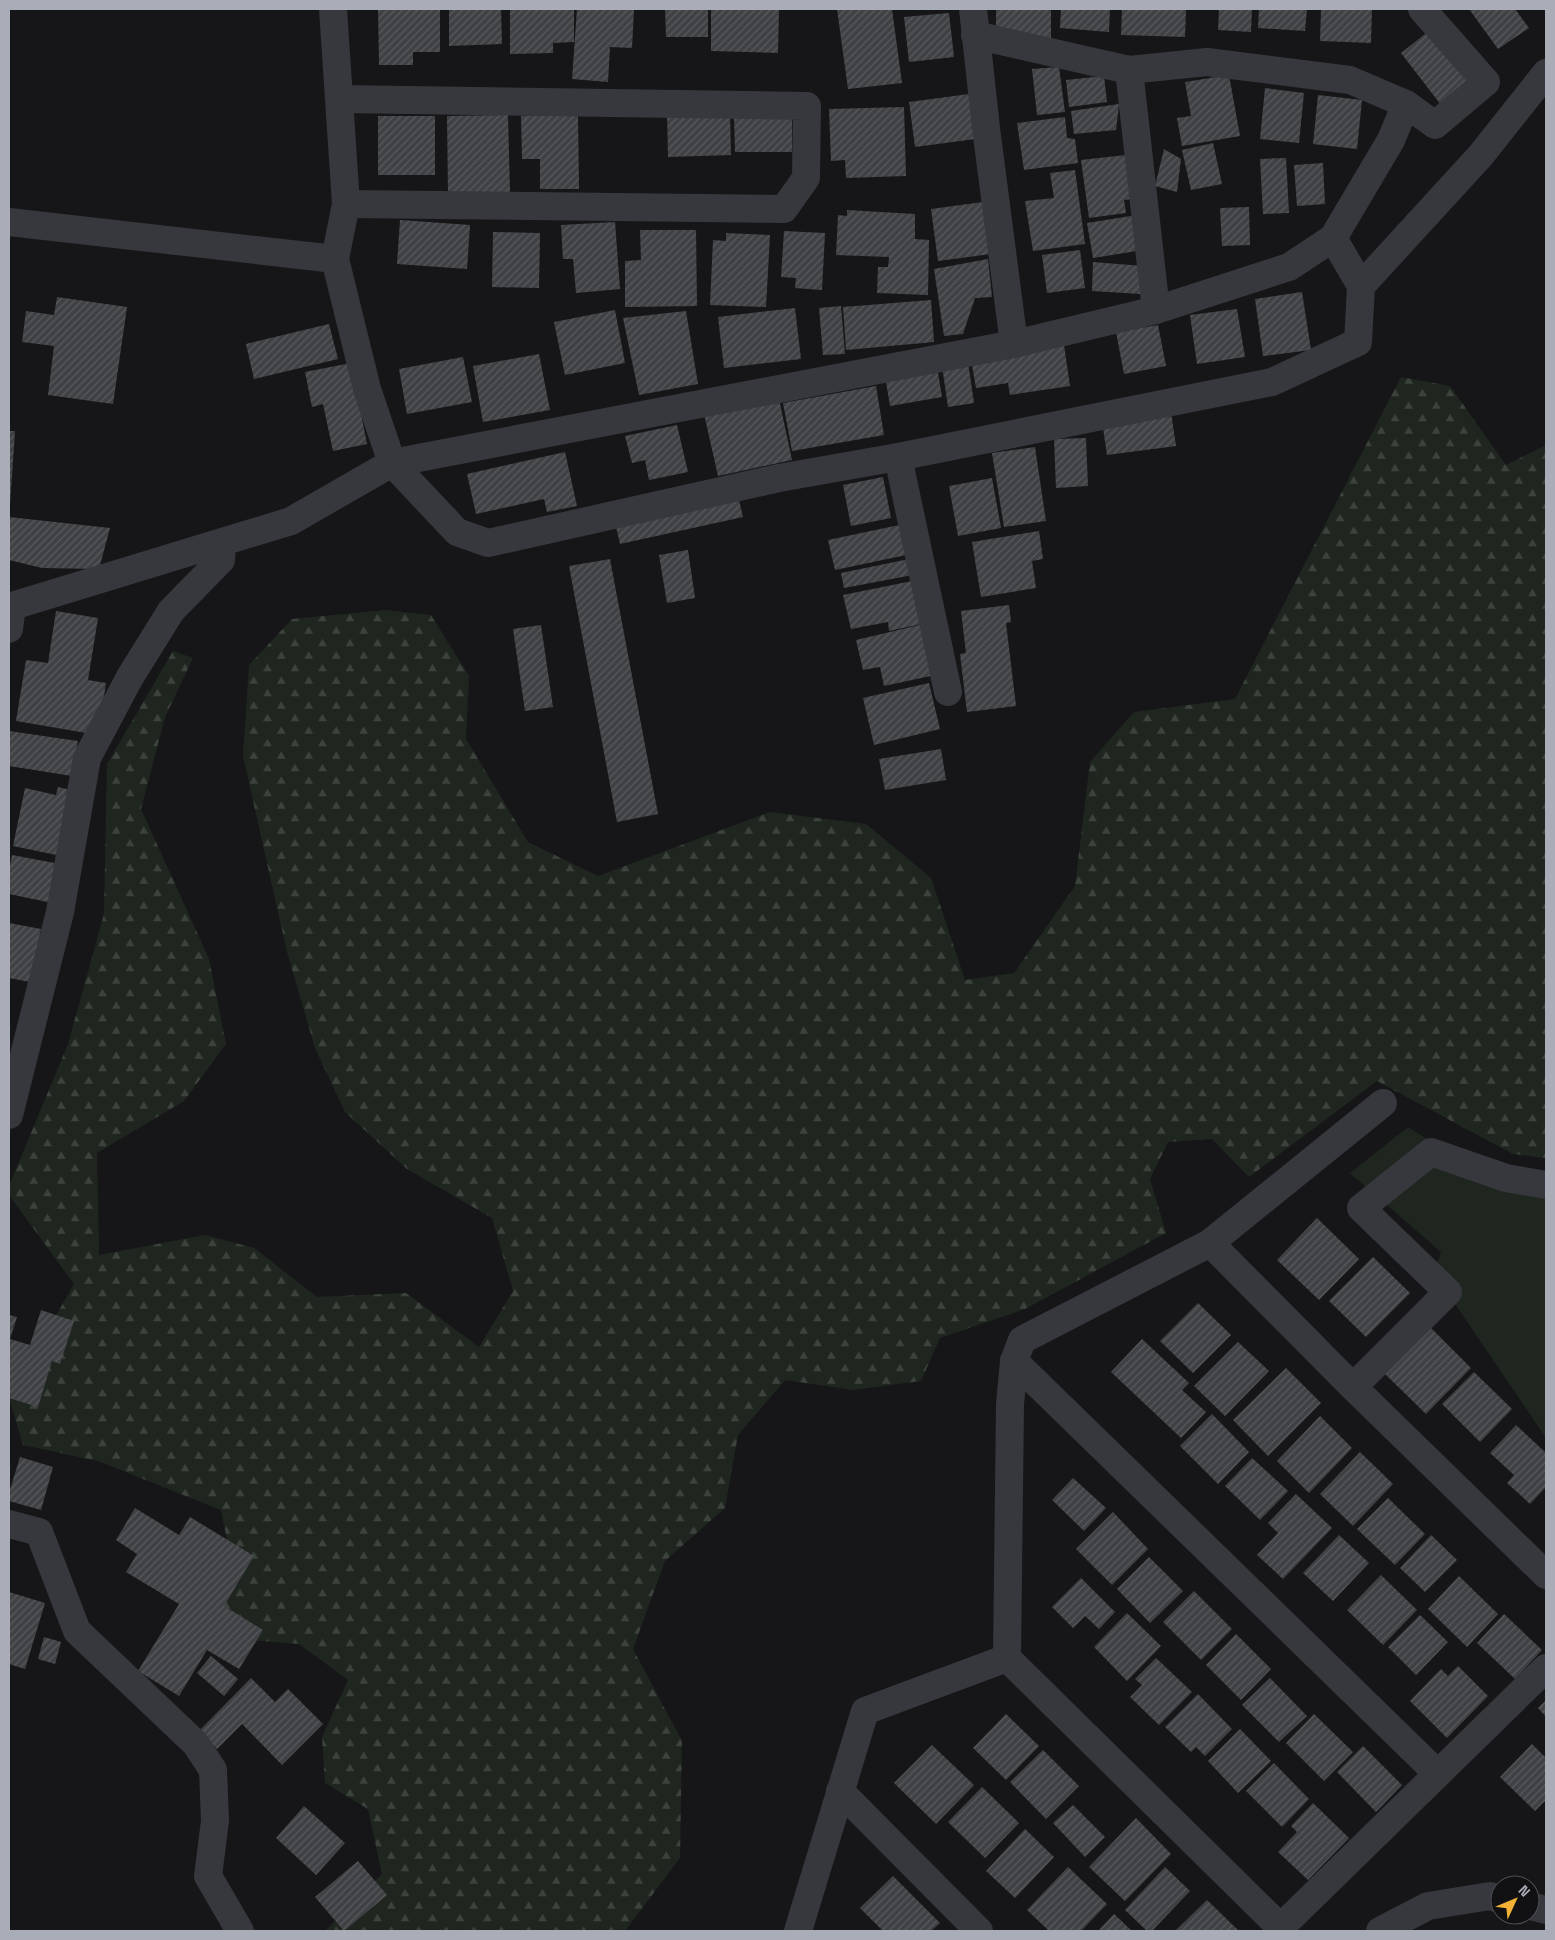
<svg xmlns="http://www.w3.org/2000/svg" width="1555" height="1940" viewBox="0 0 1555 1940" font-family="'Space Grotesk',sans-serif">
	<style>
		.forest { fill: url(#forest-firs) }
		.green { fill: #1e261f }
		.building { fill: url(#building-hatch) }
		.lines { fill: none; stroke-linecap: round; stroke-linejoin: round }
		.minor { stroke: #37383d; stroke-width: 28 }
	</style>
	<defs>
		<pattern id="forest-firs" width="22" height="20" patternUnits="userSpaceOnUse" patternTransform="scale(1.25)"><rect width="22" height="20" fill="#1e261f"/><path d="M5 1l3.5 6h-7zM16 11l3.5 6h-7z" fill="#3c433d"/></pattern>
		<pattern id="building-hatch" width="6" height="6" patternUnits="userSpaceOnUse" patternTransform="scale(1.25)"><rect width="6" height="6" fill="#404145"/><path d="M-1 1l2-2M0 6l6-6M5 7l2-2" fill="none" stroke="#595a5e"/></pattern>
	</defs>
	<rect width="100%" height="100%" fill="#161618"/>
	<polygon class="forest" points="1401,377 1450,386 1506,465 1546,445 1546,1158 1513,1154 1377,1081 1249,1177 1212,1139 1168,1142 1150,1179 1166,1233 1025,1309 940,1338 921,1381 853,1390 785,1380 738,1435 725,1508 665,1561 633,1649 682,1741 680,1858 625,1931 325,1931 382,1874 368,1809 325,1783 322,1737 348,1680 299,1644 238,1639 205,1602 230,1555 221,1510 98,1461 23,1445 9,1398 74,1284 9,1195 9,1186 68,1044 104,914 107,764 173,651 193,658 165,717 141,809 209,959 226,1044 184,1101 97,1153 99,1255 205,1235 254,1248 317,1297 406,1293 479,1347 513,1291 492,1218 407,1169 345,1112 315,1048 287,952 243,756 249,665 292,619 385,610 431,615 469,676 466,739 528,842 598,876 770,812 866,824 931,878 965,980 1014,973 1075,886 1090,762 1134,712 1235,699"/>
	<polygon class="green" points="1408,1127 1505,1187 1546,1194 1546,1438 1434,1273 1441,1252 1350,1173"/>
	<g class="building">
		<polygon points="378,9 440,9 440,52 413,52 413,65 379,65"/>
		<polygon points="449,9 501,9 502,44 449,46"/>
		<polygon points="510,9 574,9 574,42 553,43 553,53 510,54"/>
		<polygon points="577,9 634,9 632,48 610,47 608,82 572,79"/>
		<polygon points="665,9 708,9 708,37 666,37"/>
		<polygon points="711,9 779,9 778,53 711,51"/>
		<polygon points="837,9 892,9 902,83 848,89"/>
		<polygon points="996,9 1051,9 1051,39 996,38"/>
		<polygon points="1061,9 1110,9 1109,32 1060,28"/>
		<polygon points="1122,9 1186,9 1185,37 1121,35"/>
		<polygon points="1219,9 1252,9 1251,32 1218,30"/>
		<polygon points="1259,9 1307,9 1305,31 1258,28"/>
		<polygon points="1321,9 1372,9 1371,43 1320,41"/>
		<polygon points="1469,9 1515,9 1529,28 1498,49"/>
		<polygon points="949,13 954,57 909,62 904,17"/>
		<polygon points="1434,27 1475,79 1441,105 1401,53"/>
		<polygon points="1059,67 1065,112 1037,115 1032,69"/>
		<polygon points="1229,75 1240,136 1182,146 1177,118 1191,116 1185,82"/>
		<polygon points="1104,76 1107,102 1069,107 1066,80"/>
		<polygon points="1265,88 1304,93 1299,143 1260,139"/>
		<polygon points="969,94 975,139 915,147 909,102"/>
		<polygon points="1318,95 1362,100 1357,149 1313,144"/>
		<polygon points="1119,104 1116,130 1074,134 1071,111"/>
		<polygon points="904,107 906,176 846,178 845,160 831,161 829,109"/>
		<polygon points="730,111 731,155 668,157 667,112"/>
		<polygon points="508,115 510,192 448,193 447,116"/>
		<polygon points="578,115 579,189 540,189 540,159 522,159 521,116"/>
		<rect x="378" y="116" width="57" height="59"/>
		<polygon points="734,116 792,116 792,152 735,152"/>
		<polygon points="1065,117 1067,138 1075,139 1078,163 1024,170 1017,123"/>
		<polygon points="1213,143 1222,184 1191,190 1182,150"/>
		<polygon points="1164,149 1181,159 1177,192 1155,186"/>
		<polygon points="1126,155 1132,199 1124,200 1126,213 1089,218 1081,160"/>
		<polygon points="1286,158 1289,213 1263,214 1260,159"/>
		<polygon points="1323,163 1325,204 1297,206 1294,165"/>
		<polygon points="1075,170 1085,244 1033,251 1025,201 1054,198 1050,173"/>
		<polygon points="983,202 991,254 938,261 931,209"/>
		<polygon points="1249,207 1250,245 1222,246 1220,208"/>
		<polygon points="847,210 915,214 915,239 929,240 928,295 877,293 878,267 888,267 889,257 836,255 838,215 847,216"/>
		<polygon points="1137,215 1143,250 1093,258 1087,223"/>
		<polygon points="400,220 470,225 467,269 397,264"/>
		<polygon points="615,222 620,289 576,293 573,259 563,259 561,225"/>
		<polygon points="640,230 696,230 697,306 625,307 625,261 641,260"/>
		<polygon points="784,231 825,233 822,290 795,288 796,278 781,277"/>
		<polygon points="493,232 540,233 539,288 492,287"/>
		<polygon points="726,233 770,235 766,307 710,305 713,240 726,241"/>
		<polygon points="1080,250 1085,288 1047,293 1042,255"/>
		<polygon points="988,259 992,297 975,298 963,334 944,336 934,269"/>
		<polygon points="1093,262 1143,266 1141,294 1092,291"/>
		<polygon points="1302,292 1311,350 1263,356 1255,299"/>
		<polygon points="57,297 127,307 113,404 48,395 54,346 22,342 26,311 54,315"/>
		<polygon points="931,300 934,342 846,350 843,307"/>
		<polygon points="841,306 845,354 823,355 819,308"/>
		<polygon points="795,308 801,359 724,368 718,317"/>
		<polygon points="1237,309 1245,357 1197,364 1190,315"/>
		<polygon points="615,310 625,363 565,375 554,322"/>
		<polygon points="686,311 698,384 639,395 623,318"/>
		<polygon points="329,324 338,359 254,379 246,344"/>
		<polygon points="1158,325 1166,366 1124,374 1116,332"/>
		<polygon points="1064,345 1070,386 1010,395 1008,383 976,388 971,360"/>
		<polygon points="539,354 550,410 483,422 473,366"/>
		<polygon points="463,357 472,402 407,414 399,369"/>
		<polygon points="968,362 974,403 948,407 942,366"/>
		<polygon points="351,363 367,444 333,451 323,404 312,407 305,372"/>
		<polygon points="937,367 942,397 890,406 885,376"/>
		<polygon points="876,386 884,435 792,451 783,403"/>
		<polygon points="779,399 792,460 718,476 704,414"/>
		<polygon points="1171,412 1176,446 1107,455 1102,421"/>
		<polygon points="677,425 688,472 649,480 645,460 632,463 625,436"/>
		<polygon points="9,431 15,431 10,505 9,505"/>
		<polygon points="1086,438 1088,486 1056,488 1054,439"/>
		<polygon points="1035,447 1046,521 1004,527 992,453"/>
		<polygon points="565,452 577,506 547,512 544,499 476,514 467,474"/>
		<polygon points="883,477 891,518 851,526 843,485"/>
		<polygon points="992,478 1001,528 958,536 949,486"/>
		<polygon points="739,500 743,517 620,544 616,527"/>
		<polygon points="9,517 110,528 99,569 42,568 9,560"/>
		<polygon points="904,524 911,554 835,570 828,540"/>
		<polygon points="1039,531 1043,559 1032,561 1036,588 981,597 972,542"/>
		<polygon points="688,550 695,598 667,603 659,555"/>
		<polygon points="914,558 918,574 844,588 841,573"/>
		<polygon points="610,559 658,814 617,822 569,566"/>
		<polygon points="917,580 926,623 889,631 888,622 851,629 843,595"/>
		<polygon points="1009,605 1011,622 1006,623 1016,706 967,712 960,654 966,653 961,611"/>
		<polygon points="56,611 98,618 88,680 106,683 98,735 16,721 26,660 48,663"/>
		<polygon points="924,624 935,675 884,686 880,667 863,670 856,640"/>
		<polygon points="541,625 553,707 525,711 513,629"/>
		<polygon points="929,683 940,729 874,745 863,698"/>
		<polygon points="9,731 78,741 72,776 9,766"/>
		<polygon points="941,749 946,780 885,790 879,759"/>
		<polygon points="58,787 79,792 66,857 13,846 25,788 56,795"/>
		<polygon points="12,855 60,864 52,903 9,894 9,871"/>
		<polygon points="9,923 41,929 30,982 9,978"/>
		<polygon points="1317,1218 1359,1259 1319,1300 1277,1260"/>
		<polygon points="1373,1257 1410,1293 1366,1337 1329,1301"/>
		<polygon points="1198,1303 1231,1335 1193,1373 1160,1341"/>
		<polygon points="41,1310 74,1321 60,1364 52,1361 38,1407 9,1398 9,1315 17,1317 10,1339 30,1345"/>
		<polygon points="1430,1327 1471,1368 1426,1414 1385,1374"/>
		<polygon points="1142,1339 1189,1383 1182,1390 1206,1412 1181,1438 1111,1372"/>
		<polygon points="1238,1342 1269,1371 1225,1416 1194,1386"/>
		<polygon points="1286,1368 1321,1403 1268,1456 1233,1420"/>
		<polygon points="1474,1372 1512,1409 1480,1442 1442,1404"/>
		<polygon points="1212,1414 1249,1452 1218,1484 1180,1446"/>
		<polygon points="1320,1416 1352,1448 1309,1493 1277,1461"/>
		<polygon points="1516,1425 1546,1453 1546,1487 1530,1504 1507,1483 1514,1475 1490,1453"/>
		<polygon points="1360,1452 1393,1484 1353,1526 1320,1494"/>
		<polygon points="20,1457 53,1467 41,1510 9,1501 9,1493"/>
		<polygon points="1252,1458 1288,1491 1260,1520 1225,1486"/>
		<polygon points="1073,1478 1106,1508 1084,1531 1052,1500"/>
		<polygon points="1296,1494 1332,1528 1283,1579 1257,1555 1278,1533 1268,1523"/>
		<polygon points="1388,1498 1425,1534 1395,1565 1357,1529"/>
		<polygon points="135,1508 179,1535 190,1517 254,1556 224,1606 263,1630 239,1669 207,1650 179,1696 138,1671 179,1604 126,1572 137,1554 116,1540"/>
		<polygon points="1113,1512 1148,1549 1112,1585 1076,1549"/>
		<polygon points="1339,1535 1369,1563 1333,1601 1303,1573"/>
		<polygon points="1431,1535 1457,1560 1425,1592 1400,1568"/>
		<polygon points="1149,1557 1183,1591 1150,1623 1117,1589"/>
		<polygon points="1381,1575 1417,1610 1383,1645 1347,1610"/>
		<polygon points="1459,1576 1498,1614 1467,1647 1428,1609"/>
		<polygon points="1081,1578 1115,1612 1099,1629 1085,1616 1073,1628 1052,1607"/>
		<polygon points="1194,1591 1232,1629 1201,1660 1163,1622"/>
		<polygon points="9,1592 45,1603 25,1669 9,1664"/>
		<polygon points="1127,1613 1161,1646 1127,1681 1094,1647"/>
		<polygon points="1504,1614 1542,1650 1515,1679 1477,1643"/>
		<polygon points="1420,1615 1448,1642 1416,1675 1388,1647"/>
		<polygon points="1236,1634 1271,1669 1241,1700 1206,1665"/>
		<polygon points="44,1637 61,1642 55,1664 38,1659"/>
		<polygon points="211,1656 238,1679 224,1696 197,1673"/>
		<polygon points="1156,1658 1192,1692 1159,1725 1130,1697 1142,1685 1135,1679"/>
		<polygon points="1458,1666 1488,1696 1447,1738 1410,1701 1441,1669 1448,1676"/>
		<polygon points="251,1678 275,1702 288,1689 323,1724 282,1765 242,1724 217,1749 199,1731"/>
		<polygon points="1270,1678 1307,1716 1279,1742 1242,1705"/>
		<polygon points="1198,1694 1232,1729 1205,1756 1196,1747 1191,1752 1165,1727"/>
		<polygon points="1546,1700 1546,1717 1538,1708"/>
		<polygon points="1006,1714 1039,1746 1006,1780 973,1748"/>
		<polygon points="1314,1714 1353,1752 1324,1781 1286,1743"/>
		<polygon points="1240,1729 1271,1761 1238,1793 1208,1761"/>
		<polygon points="1532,1744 1546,1758 1546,1800 1535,1811 1500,1777"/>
		<polygon points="932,1745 974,1785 936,1824 894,1783"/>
		<polygon points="1363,1746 1402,1785 1376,1812 1337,1772"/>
		<polygon points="1043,1750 1079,1786 1046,1819 1010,1782"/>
		<polygon points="1274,1763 1309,1799 1282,1827 1246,1791"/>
		<polygon points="982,1787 1019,1823 985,1858 948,1822"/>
		<polygon points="1313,1803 1349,1838 1308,1880 1278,1852 1297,1832 1291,1826"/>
		<polygon points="1073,1805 1105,1837 1085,1857 1053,1823"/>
		<polygon points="304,1806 345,1843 316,1875 276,1838"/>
		<polygon points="1136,1818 1171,1854 1125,1901 1089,1867"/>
		<polygon points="1025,1829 1054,1857 1015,1898 986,1871"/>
		<polygon points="358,1861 387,1895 344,1931 315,1897"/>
		<polygon points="1068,1867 1107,1904 1081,1931 1049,1931 1027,1910"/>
		<polygon points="1165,1867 1190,1891 1152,1931 1147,1931 1125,1910"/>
		<polygon points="893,1876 940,1923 931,1931 883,1931 860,1908"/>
		<polygon points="1207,1900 1239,1931 1175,1931"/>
		<polygon points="1114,1914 1132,1931 1098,1931"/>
	</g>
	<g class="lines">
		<g class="minor">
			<polyline points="333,9 346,204 335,259 367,389 392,463 457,532 488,543 779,478 898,457 1272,382 1358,342 1361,286"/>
			<polyline points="973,9 986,128 1014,344"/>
			<polyline points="975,35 1129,70 1207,62 1350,80 1406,104"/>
			<polyline points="1129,70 1156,310"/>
			<polyline points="340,99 807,106 806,178 784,209 346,204"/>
			<polyline points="9,222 335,259"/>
			<polyline points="1333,238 1391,140 1406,104 1435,125 1486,82 1422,9"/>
			<polyline points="898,457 948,692"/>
			<polyline points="9,607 291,521 392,463 1014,344 1156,310 1289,267 1333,238 1361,286 1481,155 1546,73"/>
			<polyline points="9,629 12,606"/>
			<polyline points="9,1115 60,912 87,758 130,677 171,611 221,560 222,543"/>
			<polyline points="1210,1243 1353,1387 1546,1575"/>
			<polyline points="1014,1361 1438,1774"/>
			<polyline points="1353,1387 1448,1292 1361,1208 1431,1152 1506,1178 1546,1185"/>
			<polyline points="9,1524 39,1532 77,1631 196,1744 213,1770 215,1821 208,1876 240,1931"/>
			<polyline points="840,1791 979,1931"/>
			<polyline points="1530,1906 1546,1910"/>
			<polyline points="1281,1928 1007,1658 1010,1404 1014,1361 1022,1340 1210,1243 1383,1103"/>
			<polyline points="798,1931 865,1711 1007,1658"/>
			<polyline points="1277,1931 1546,1668"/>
			<polyline points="1380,1931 1428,1906 1490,1896 1500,1899"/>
		</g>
	</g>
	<rect width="1555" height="1940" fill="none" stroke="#a8adb8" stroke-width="20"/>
	<g transform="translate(1515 1900) rotate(46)"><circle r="24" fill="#111113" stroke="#4d4f55"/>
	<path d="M0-4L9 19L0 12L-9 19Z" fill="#f2b134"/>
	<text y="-8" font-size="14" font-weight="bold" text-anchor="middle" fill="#a8adb8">N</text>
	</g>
</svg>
